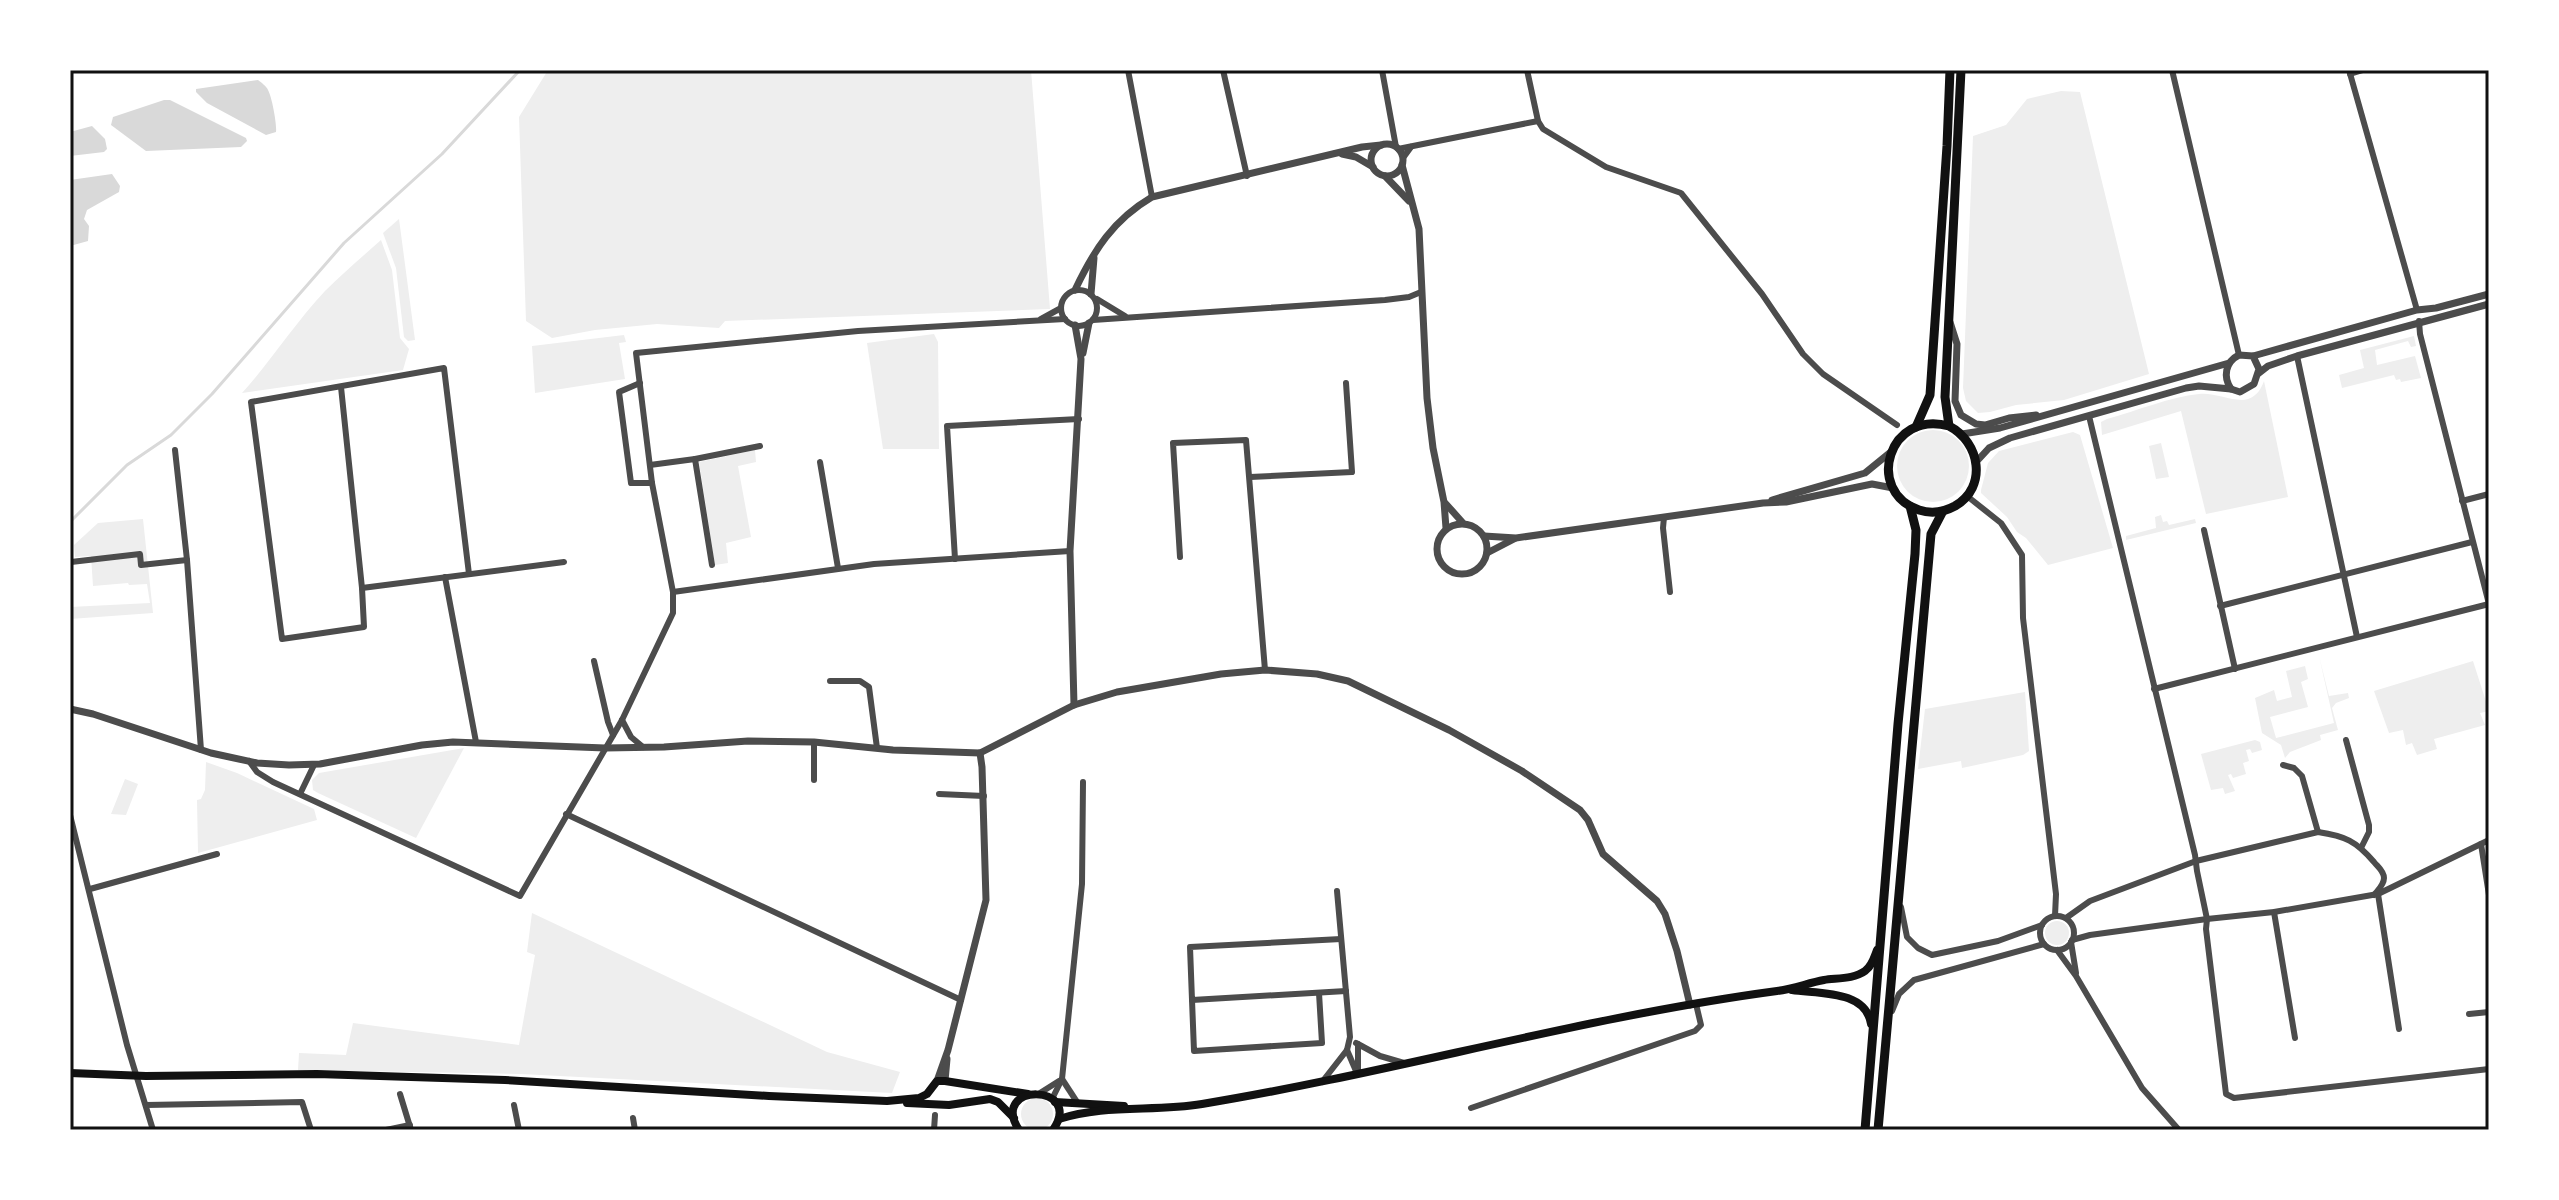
<svg xmlns="http://www.w3.org/2000/svg" width="2559" height="1200" viewBox="0 0 2559 1200" font-family="Jost,sans-serif">
	<style>
		.green { fill: #eee }
		.water { fill: #d9d9d9 }
		.lines { fill: none; stroke-linecap: round; stroke-linejoin: round }
		.stream { stroke: #d9d9d9; stroke-width: 3 }
		.minor { stroke: #4c4c4c; stroke-width: 6 }
		.tertiary { stroke: #4c4c4c; stroke-width: 7 }
		.secondary { stroke: #111; stroke-width: 8 }
		.primary { stroke: #111; stroke-width: 9 }
		.neatline { fill: none; stroke: #111; stroke-width: 3 }
	</style>
	<rect width="100%" height="100%" fill="#fff"/>
	<g class="green">
		<polygon points="548,70 1031,70 1050,309 725,321 719,328 657,324 595,330 552,338 526,321 519,117"/>
		<polygon points="2061,91 2080,92 2149,374 2064,400 2016,405 1990,412 1978,413 1966,401 1963,388 1973,136 2006,125 2027,99"/>
		<polygon points="399,219 415,340 408,341 404,337 396,268 383,233"/>
		<path d="M381,240l11,30 8,68 9,11 -6,21 -161,23c29,-32 53,-70 83,-102 18,-18 37,-34 56,-51z"/>
		<polygon points="934,334 938,342 939,449 883,449 867,343"/>
		<polygon points="624,335 626,342 619,343 625,379 535,393 532,346"/>
		<polygon points="2414,336 2416,346 2411,347 2408,341 2375,350 2377,365 2415,356 2421,378 2401,382 2400,379 2396,380 2394,375 2342,388 2339,375 2364,368 2360,350"/>
		<path d="M2264,381l24,116 -82,17 -25,-103 -79,24 -1,-13 6,-3c29,-8 63,-22 92,-25 16,-2 36,9 49,5 9,-3 13,-10 16,-18z"/>
		<circle cx="1933" cy="466" r="36"/>
		<polygon points="2073,432 2080,435 2113,548 2048,565 2026,538 2017,532 2007,517 1981,493 1981,490 1988,463 1999,451"/>
		<polygon points="2161,443 2169,477 2156,479 2149,446"/>
		<polygon points="755,450 756,462 738,466 751,537 726,543 728,563 715,565 699,462"/>
		<polygon points="2161,515 2163,522 2167,521 2169,525 2195,519 2196,523 2126,540 2126,536 2156,528 2155,517"/>
		<polygon points="143,519 153,613 70,619 70,607 150,603 147,584 129,585 128,583 93,586 91,556 75,557 74,545 98,523"/>
		<polygon points="2319,656 2329,696 2348,693 2349,698 2336,703 2332,708 2338,730 2320,735 2321,740 2290,752 2285,758 2281,745 2262,733 2255,698 2274,690 2277,701 2292,697 2286,671 2305,666 2308,679 2301,682 2308,707 2270,717 2276,738 2334,723"/>
		<polygon points="2473,661 2489,711 2480,713 2485,725 2434,739 2437,749 2417,755 2412,743 2406,745 2403,730 2389,733 2374,691"/>
		<polygon points="2025,692 2029,751 2023,755 1962,768 1961,761 1918,769 1925,709"/>
		<polygon points="2255,740 2260,742 2262,750 2252,753 2250,749 2246,750 2249,761 2243,763 2246,774 2233,778 2231,774 2228,775 2235,791 2225,794 2223,788 2211,790 2201,754"/>
		<polygon points="464,748 416,838 318,793 313,790 312,780 319,773"/>
		<polygon points="206,762 237,773 314,809 317,820 198,853 197,800 201,799 205,790"/>
		<polygon points="125,779 138,784 126,815 111,814"/>
		<polygon points="532,913 827,1052 900,1072 892,1093 521,1074 298,1070 299,1053 346,1055 353,1023 519,1045 535,955 527,952"/>
		<circle cx="2057" cy="933" r="12"/>
		<circle cx="1037" cy="1114" r="16"/>
	</g>
	<g class="water">
		<path d="M258,80c3,2 9,7 10,10 4,7 9,35 8,42l-10,3 -59,-32 -11,-11v-3z"/>
		<polygon points="164,100 170,100 246,138 247,141 241,147 146,151 111,125 113,117"/>
		<polygon points="92,126 105,139 107,149 104,152 70,156 70,132"/>
		<polygon points="112,174 120,186 119,192 87,210 84,219 89,226 88,241 70,246 70,180"/>
	</g>
	<g class="lines">
		<polyline class="stream" points="70,522 127,465 171,435 212,394 344,243 442,154 520,70"/>
		<g class="minor">
			<polyline points="1128,70 1152,197"/>
			<polyline points="1223,70 1247,176"/>
			<polyline points="1382,70 1396,147"/>
			<polyline points="1527,70 1538,121 1543,129 1606,167 1681,193 1762,294 1803,354 1823,374 1897,425"/>
			<polyline points="2172,70 2239,355"/>
			<polyline points="2349,70 2417,310"/>
			<polyline points="2350,74 2363,70"/>
			<polyline points="1398,149 1538,121"/>
			<polyline points="1403,158 1411,147"/>
			<circle cx="1079" cy="308" r="18"/>
			<polyline points="1097,299 1125,316"/>
			<polyline points="1041,319 1061,308"/>
			<polyline points="1093,320 1385,300 1409,297 1421,292"/>
			<polyline points="2419,321 2420,334 2489,604"/>
			<polyline points="2297,356 2357,637"/>
			<polyline points="640,383 619,392 631,483 652,483"/>
			<polyline points="341,387 362,588 364,627 282,639 251,402 444,368 469,574"/>
			<polyline points="2089,416 2195,855 2197,871 2207,919 2206,929 2226,1094 2234,1098 2489,1069"/>
			<polyline points="175,450 187,560 201,750"/>
			<polyline points="695,459 760,446"/>
			<polyline points="820,462 838,568"/>
			<polyline points="650,465 695,459 712,565"/>
			<polyline points="1250,477 1352,472 1346,383"/>
			<polyline points="1967,496 2001,523 2022,555 2023,618 2056,894 2055,916"/>
			<polyline points="2462,501 2489,494"/>
			<polyline points="1664,517 1663,528 1670,592"/>
			<polyline points="2204,530 2235,669"/>
			<polyline points="1180,557 1173,443 1246,440 1265,670"/>
			<polyline points="955,559 947,426 1079,419"/>
			<polyline points="71,562 140,554 141,565 187,560"/>
			<polyline points="445,577 476,742"/>
			<polyline points="362,588 564,562"/>
			<polyline points="673,592 874,564 1070,551"/>
			<polyline points="2220,606 2472,542"/>
			<polyline points="594,661 608,722 613,735"/>
			<polyline points="830,681 860,681 869,687 877,748"/>
			<polyline points="2154,689 2489,604"/>
			<polyline points="622,720 631,737 643,747"/>
			<polyline points="2346,740 2369,825 2369,832 2361,848"/>
			<polyline points="249,761 257,772 273,782 520,896 622,720 673,613 673,592 652,483 636,353 858,331 1065,319"/>
			<polyline points="2283,765 2294,768 2302,776 2318,832"/>
			<polyline points="814,780 814,742"/>
			<polyline points="300,794 314,765"/>
			<polyline points="939,794 984,796"/>
			<polyline points="566,814 961,1000"/>
			<polyline points="70,815 127,1045 153,1130"/>
			<polyline points="2481,844 2489,895"/>
			<polyline points="90,889 217,854"/>
			<polyline points="2378,894 2399,1029"/>
			<polyline points="1901,907 1907,937 1918,948 1932,955 1998,941 2042,925"/>
			<polyline points="2274,912 2295,1038"/>
			<circle cx="2057" cy="933" r="17"/>
			<path d="M2066,918l24,-17 106,-40 122,-29c27,4 38,9 56,30 4,5 10,9 10,16 0,7 -6,12 -10,17"/>
			<polyline points="1341,939 1190,947 1192,1000 1346,991"/>
			<polyline points="2072,940 2090,935 2207,919 2274,912 2378,894 2489,840"/>
			<polyline points="2071,942 2076,973"/>
			<polyline points="2057,950 2076,976 2142,1088 2179,1130"/>
			<polyline points="1192,1000 1194,1051 1322,1043 1319,993"/>
			<polyline points="1892,1011 1899,994 1914,980 2044,944"/>
			<polyline points="2469,1014 2489,1012"/>
			<polyline points="1356,1043 1358,1044 1358,1074"/>
			<polyline points="1358,1044 1380,1056 1404,1063"/>
			<polyline points="1347,1050 1356,1071"/>
			<polyline points="1062,1079 1077,1102"/>
			<polyline points="1322,1082 1347,1050 1350,1037 1337,891"/>
			<polyline points="1040,1093 1059,1081"/>
			<polyline points="400,1094 411,1130"/>
			<polyline points="1052,1099 1062,1079 1082,884 1083,782"/>
			<polyline points="146,1105 302,1102 311,1130"/>
			<polyline points="514,1105 519,1130"/>
			<polyline points="1471,1108 1695,1031 1701,1025 1696,1004"/>
			<polyline points="633,1118 635,1130"/>
			<polyline points="386,1130 410,1125"/>
			<polyline points="934,1130 935,1115"/>
		</g>
		<g class="tertiary">
			<circle cx="1387" cy="160" r="16"/>
			<polyline points="1342,154 1356,157 1373,167"/>
			<polyline points="1402,165 1419,229 1427,398 1433,448 1444,502 1446,528"/>
			<polyline points="1385,176 1409,201"/>
			<path d="M1075,290c19,-40 38,-70 77,-93l210,-50 19,-2"/>
			<polyline points="1091,294 1094,258"/>
			<polyline points="1950,322 1957,344 1955,401 1961,415 1976,424 1985,425 2009,418 2036,415"/>
			<polyline points="1083,353 1089,323"/>
			<path d="M2239,355l14,1 6,13 -5,15 -14,8 -9,-3c-8,-12 -6,-27 8,-34z"/>
			<polyline points="2253,356 2417,310 2436,308 2489,294"/>
			<polyline points="2259,373 2268,366 2297,356 2489,304"/>
			<polyline points="1962,434 2000,428 2229,363"/>
			<polyline points="1977,461 1989,448 2010,438 2186,388 2199,386 2231,389"/>
			<polyline points="1772,500 1865,473 1892,451"/>
			<polyline points="1446,504 1463,523"/>
			<circle cx="1462" cy="549" r="25"/>
			<polyline points="1484,536 1516,538 1763,503 1786,502 1872,484 1893,488"/>
			<polyline points="1487,553 1514,539"/>
			<polyline points="1074,705 1070,551 1081,359 1075,325"/>
			<polyline points="70,709 93,714 211,753 257,763 289,765 320,764 422,745 453,742 605,748 664,747 748,741 814,742 893,750 980,753 1074,705 1117,692 1221,674 1265,670 1317,674 1348,681 1449,730 1522,771 1580,810 1588,820 1603,854 1657,901 1665,914 1677,951 1690,1005"/>
			<polyline points="937,1081 948,1050 986,900 982,767 980,753"/>
			<polyline points="945,1081 947,1059"/>
		</g>
		<g class="secondary">
			<path d="M1792,990c27,4 74,0 79,34"/>
			<polyline points="70,1073 146,1076 317,1074 505,1080 769,1096 887,1101 919,1098 927,1094 937,1081 945,1081 1028,1094"/>
			<polyline points="1055,1102 1124,1106"/>
			<polyline points="907,1103 949,1105 990,1099 998,1102 1014,1118"/>
			<path d="M1059,1119c46,-15 95,-7 143,-15 193,-32 381,-87 575,-113 16,-2 31,-8 47,-11 13,-2 30,-1 41,-9 7,-5 9,-13 12,-21"/>
			<path d="M1019,1130c-31,-48 66,-47 34,0"/>
		</g>
		<g class="primary">
			<path d="M1949,426c-60,-17 -85,65 -30,84 12,4 25,2 36,-4 33,-19 25,-64 -6,-80l-4,-29 16,-327"/>
			<polyline points="1916,427 1930,395 1947,146 1950,70"/>
			<polyline points="1865,1130 1898,724 1915,554 1916,530 1910,506"/>
			<polyline points="1878,1130 1931,534 1943,511"/>
		</g>
	</g>
	<rect width="2559" height="1200" fill="none" stroke="#ffffff" stroke-width="144"/>
	<rect x="72" y="72" width="2415" height="1056" class="neatline"/>
</svg>
